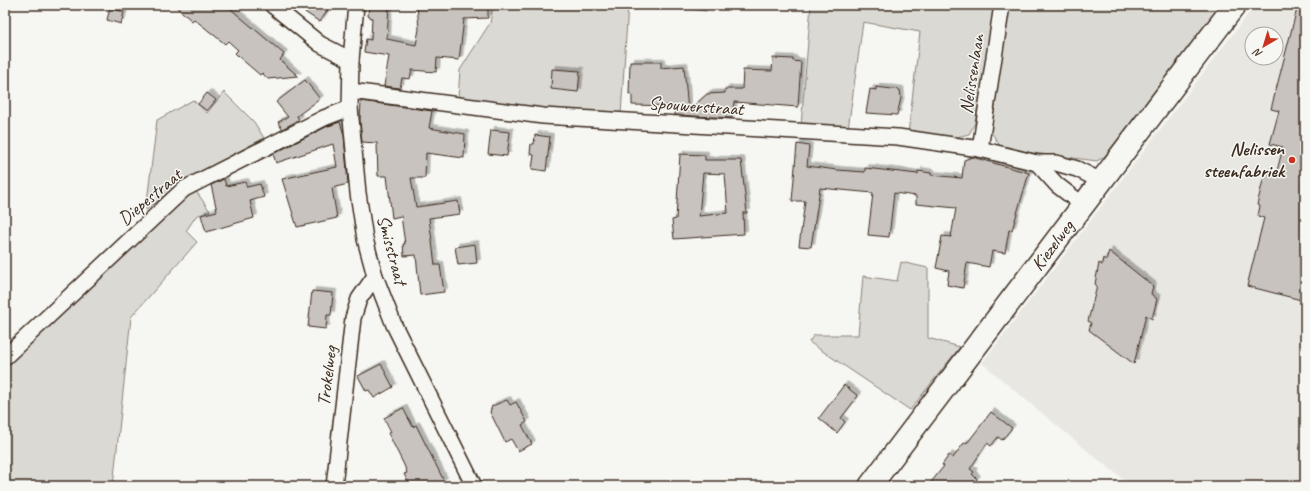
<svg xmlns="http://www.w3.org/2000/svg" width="1310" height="491" viewBox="0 0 1310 491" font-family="Caveat,sans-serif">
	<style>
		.built { fill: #e8e7e2; fill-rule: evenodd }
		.green { fill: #dad9d3; stroke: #8a8278 }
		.building { fill: #c8c3be; stroke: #3b2a1e; fill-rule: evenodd; filter: url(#shadow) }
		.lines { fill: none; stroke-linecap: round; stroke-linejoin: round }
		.street-casing { stroke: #3b2a1e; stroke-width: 18 }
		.primary-casing { stroke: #3b2a1e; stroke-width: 25 }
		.street { stroke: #f6f6f2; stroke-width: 15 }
		.primary { stroke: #f6f6f2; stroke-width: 22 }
		.poi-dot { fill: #c8321e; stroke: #f6f6f2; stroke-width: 1.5 }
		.labels { text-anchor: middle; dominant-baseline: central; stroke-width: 3; stroke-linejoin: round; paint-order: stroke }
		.street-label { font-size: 19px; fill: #3b2a1e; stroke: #f6f6f2 }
		.poi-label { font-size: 19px; font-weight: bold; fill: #3b2a1e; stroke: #f6f6f2; text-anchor: end }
	</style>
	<defs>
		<filter id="shadow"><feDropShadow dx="3.5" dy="-3.5" stdDeviation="0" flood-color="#0004"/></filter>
	</defs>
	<rect width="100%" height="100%" fill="#f6f6f2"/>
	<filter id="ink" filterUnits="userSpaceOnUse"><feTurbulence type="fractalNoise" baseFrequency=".025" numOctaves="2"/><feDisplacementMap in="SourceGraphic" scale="8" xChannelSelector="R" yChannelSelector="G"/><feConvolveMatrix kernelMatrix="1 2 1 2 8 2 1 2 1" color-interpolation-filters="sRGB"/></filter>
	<g filter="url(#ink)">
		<path class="built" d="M1255,5h50v481h-173l-42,-33 -108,-90zM1252,34h24v24h-24z"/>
		<g class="green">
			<polygon points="493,5 628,5 621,115 555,110 458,98 460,70 490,23"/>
			<polygon points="656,5 706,5 706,11"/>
			<polygon points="811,5 996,5 975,123 969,134 957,137 908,134 920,32 863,22 848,129 801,126"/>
			<polygon points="1009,5 1220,5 1105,156 1097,161 1010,150 1000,146 991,132"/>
			<polygon points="224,92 254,122 264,138 187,179 146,210 157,120 193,100 207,113"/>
			<polygon points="193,187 210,211 196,216 186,231 197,242 131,317 113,486 5,486 5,360"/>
			<polygon points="901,262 928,268 928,338 960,347 910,410 809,342 814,335 858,335 863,276 897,281"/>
		</g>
		<g class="building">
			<polygon points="174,5 226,5 284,54 280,60 298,76 268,79 262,73 260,75 239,57 235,53 238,50 228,41 225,44 194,19 192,21"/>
			<polygon points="294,5 331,5 320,22"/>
			<polygon points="369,5 389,5 387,39 416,45 419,29 417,5 488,5 488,18 464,19 459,60 437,58 436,72 412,70 410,79 402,78 400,88 384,86 389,56 364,52 366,39 371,40 372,18 368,16"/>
			<polygon points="1298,5 1305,5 1305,301 1247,286 1264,218 1258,216 1260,206 1257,205 1265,172 1276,175 1283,147 1270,144 1279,111 1271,109"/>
			<polygon points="110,8 124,12 121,24 107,20"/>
			<polygon points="773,58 793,59 793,61 801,62 798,107 734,102 732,118 675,115 674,106 632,105 632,94 629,94 630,62 661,62 661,68 684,66 688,111 707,94 725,93 725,89 742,89 743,70 772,71"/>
			<polygon points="552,69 580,71 578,92 551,89"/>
			<polygon points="305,80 320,99 297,116 299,120 282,129 278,122 288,117 276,102"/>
			<polygon points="876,87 900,90 901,98 897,115 866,113 870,89 876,90"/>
			<polygon points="207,93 216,100 207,111 198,104"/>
			<polygon points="361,101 432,111 429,128 465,134 464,158 426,153 425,178 411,178 416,207 458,201 460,214 429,218 435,265 440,265 444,292 420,295 416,255 404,256 403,244 405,244 401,216 392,218 387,176 378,176 377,143 362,142 360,120"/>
			<polygon points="340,122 344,135 348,184 332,188 337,218 297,227 282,179 337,167 333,144 276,163 273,154 326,127"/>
			<polygon points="491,130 510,132 507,156 488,154"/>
			<polygon points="535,135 550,137 546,171 532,169 534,155 530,154 531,144 534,144"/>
			<polygon points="797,144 809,146 807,166 837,170 865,172 865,168 918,174 918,171 931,173 931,175 962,178 964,160 972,157 1029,173 1012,230 1009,230 1005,253 992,251 989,267 967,263 963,288 947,285 949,271 936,268 942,236 951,237 956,208 916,204 916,196 894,193 889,237 868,235 873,193 820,188 811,247 799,246 805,201 792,201"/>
			<path d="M680,154l25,1v5h36l6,53h-4l1,21 -70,5 -2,-19 4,-1zM703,173l22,1 3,39 -29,3z"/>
			<polygon points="224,179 226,186 245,182 247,187 260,184 264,197 250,201 254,218 206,232 201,215 217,211 211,185"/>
			<polygon points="475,244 477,263 458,265 455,247"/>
			<polygon points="1109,251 1153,286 1151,294 1157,299 1152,319 1146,315 1134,364 1089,330 1091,323 1088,321 1097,286 1095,284 1099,263 1102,265 1103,258 1106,260"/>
			<polygon points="312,291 333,293 331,315 327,315 326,329 308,327"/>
			<polygon points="381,364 393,387 374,398 369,390 366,391 358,376"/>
			<polygon points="844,385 858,396 841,418 845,422 837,433 819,418"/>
			<polygon points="507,400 510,405 516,402 527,422 522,425 532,444 518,451 511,439 505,442 490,412 492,406"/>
			<polygon points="403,408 413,427 416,425 444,481 435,486 410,486 404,474 407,473 404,465 388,433 391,432 384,418"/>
			<polygon points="991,412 1012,428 1002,440 998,437 991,446 987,443 970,469 974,472 972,474 977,479 971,486 928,486 944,466 942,465 949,455 953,458 963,444 968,442"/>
		</g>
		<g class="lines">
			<g class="street-casing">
				<g id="street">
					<polyline points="272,5 320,44 351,60"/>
					<polyline points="356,5 351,60 350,108 358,193 365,239 375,276 394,325 474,486"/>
					<polyline points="351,91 543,116 898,137 980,149 1037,163 1056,163 1077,169 1101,181"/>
					<polyline points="980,149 1002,5"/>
					<polyline points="1037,163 1057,185 1083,205"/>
					<polyline points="5,357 184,189 324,118 350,108"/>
					<polyline points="334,486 353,318 359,299 375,276"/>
				</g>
			</g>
			<g class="primary-casing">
				<g id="primary">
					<path id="s1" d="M870,486l365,-481"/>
				</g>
			</g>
			<use href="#street" class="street"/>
			<use href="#primary" class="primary"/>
		</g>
	</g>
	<circle class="poi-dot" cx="1292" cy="160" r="4"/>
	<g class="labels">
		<g class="street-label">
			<text transform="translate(972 74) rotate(-81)">Nelissenlaan</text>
			<text transform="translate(696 106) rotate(4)">Spouwerstraat</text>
			<text transform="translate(150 197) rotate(-40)">Diepestraat</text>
			<text stroke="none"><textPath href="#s1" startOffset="302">Kiezelweg</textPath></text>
			<text transform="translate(392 250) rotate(75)">Smisstraat</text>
			<text transform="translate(327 376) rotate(-83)">Trokelweg</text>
		</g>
		<g class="poi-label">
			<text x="1284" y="149">Nelissen<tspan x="1284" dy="22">steenfabriek</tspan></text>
		</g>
	</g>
	<rect width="1310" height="491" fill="none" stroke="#f6f6f2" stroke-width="20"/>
	<rect x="10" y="10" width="1290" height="471" fill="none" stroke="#3b2a1e" stroke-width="1.5" filter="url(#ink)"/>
	<g transform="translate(1264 46) rotate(218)"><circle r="19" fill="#f6f6f2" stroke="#aba49d"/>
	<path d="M0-3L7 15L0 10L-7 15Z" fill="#c8321e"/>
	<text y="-6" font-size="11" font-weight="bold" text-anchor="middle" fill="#3b2a1e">N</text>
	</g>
</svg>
